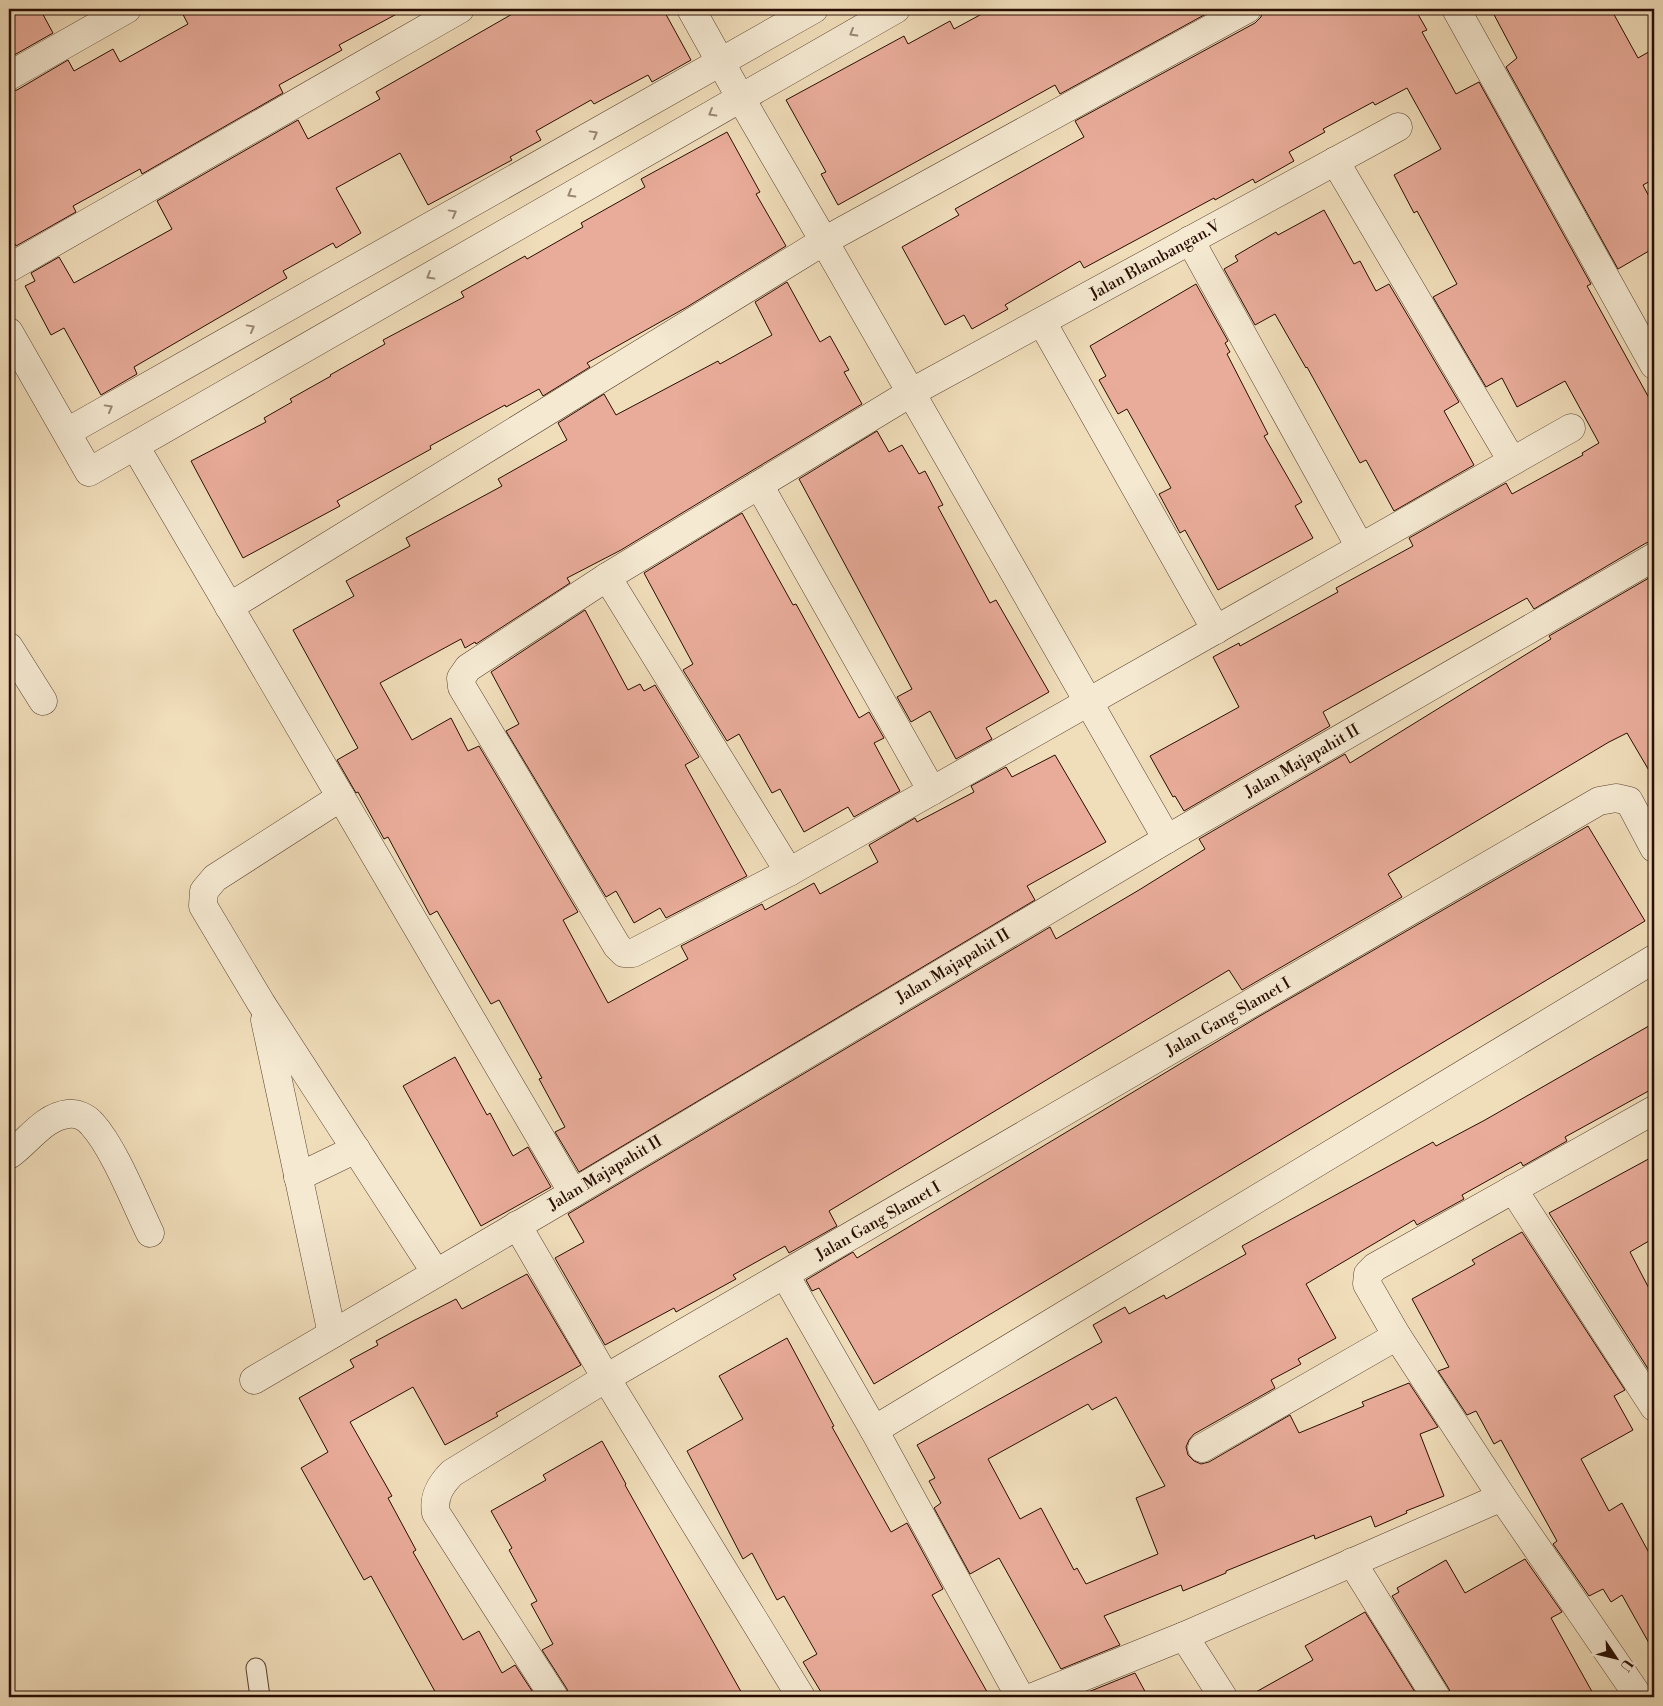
<svg xmlns="http://www.w3.org/2000/svg" width="1663" height="1706" viewBox="0 0 1663 1706" font-family="'Libre Bodoni',serif">
	<style>
		.building { fill: #e9ac9a; stroke: #290d01; fill-rule: evenodd }
		.lines { fill: none; stroke-linecap: round; stroke-linejoin: round }
		.lane-casing { stroke: #5b412f; stroke-width: 21 }
		.street-casing { stroke: #5b412f; stroke-width: 29 }
		.lane { stroke: #f5e9d2; stroke-width: 19 }
		.street { stroke: #f5e9d2; stroke-width: 28 }
		.oneway { stroke: #998674 }
		.labels { text-anchor: middle; dominant-baseline: central; stroke-width: 4; stroke-linejoin: round; paint-order: stroke }
		.street-label { font-size: 16px; fill: #290d01; stroke: #f5e9d2 }
	</style>
	<rect width="100%" height="100%" fill="#f0ddba"/>
	<filter id="stains"><feTurbulence type="fractalNoise" baseFrequency=".004" numOctaves="4"/><feColorMatrix values="0 0 0 0 .2 0 0 0 0 .09 0 0 0 0 .02 0 0 0 .5 -.17"/></filter>
	<radialGradient id="worn" r=".72"><stop offset=".6" stop-color="#630" stop-opacity="0"/><stop offset="1" stop-color="#630" stop-opacity=".3"/></radialGradient>
	<g class="building">
		<polygon points="9,9 40,9 53,33 9,58"/>
		<polygon points="180,9 406,9 339,45 342,50 279,85 283,93 142,174 140,169 73,206 76,212 16,246 9,233 9,92 17,90 68,60 74,71 113,49 120,62 188,24"/>
		<polygon points="521,9 663,9 691,60 652,82 648,75 594,104 591,100 536,131 541,140 510,157 512,160 428,205 400,153 336,188 361,233 336,248 333,243 283,271 287,278 134,367 137,374 101,395 64,328 51,335 25,286 35,281 31,273 59,257 74,283 172,229 157,201 298,120 308,139 380,99 376,92"/>
		<polygon points="991,9 1215,9 1060,94 1055,85 838,205 821,174 826,172 786,100 904,36 908,44 950,21 954,29"/>
		<polygon points="1263,9 1415,9 1427,30 1422,32 1456,94 1479,82 1591,284 1587,286 1654,407 1654,541 1646,543 1534,609 1527,598 1323,712 1330,726 1184,811 1175,796 1173,797 1150,756 1239,707 1213,657 1239,643 1240,646 1338,592 1336,588 1413,546 1409,538 1506,483 1512,494 1583,455 1582,453 1599,443 1565,381 1517,407 1502,378 1486,387 1433,297 1457,284 1417,211 1414,213 1394,175 1441,149 1407,88 1375,105 1373,102 1323,129 1325,132 1289,152 1294,161 1255,183 1253,179 1215,200 1214,198 1084,268 1080,261 1005,305 1008,309 972,329 964,315 945,325 902,247 959,215 955,209 1084,137 1075,121 1255,23 1261,17"/>
		<polygon points="1491,9 1611,9 1638,58 1654,49 1654,179 1643,185 1654,206 1654,248 1618,269 1506,67 1517,58"/>
		<polygon points="727,132 760,192 756,194 786,246 687,307 587,363 590,367 543,396 539,389 506,407 505,405 430,446 431,449 337,501 340,506 243,558 191,461 266,422 264,418 292,402 290,399 331,376 330,375 385,344 383,340 464,297 461,292 525,256 527,259 583,227 581,223 645,187 641,179"/>
		<polygon points="1324,210 1354,264 1360,261 1376,291 1389,284 1459,402 1444,411 1474,465 1394,511 1366,460 1360,463 1307,367 1306,368 1275,314 1255,325 1224,269 1238,261 1235,256 1276,232 1278,235"/>
		<polygon points="787,282 820,342 830,336 849,370 844,372 862,404 621,550 567,578 570,583 476,644 475,642 465,648 461,639 380,683 412,740 451,718 468,751 479,746 578,912 563,920 608,1003 688,959 681,946 762,904 765,910 814,883 820,894 878,862 869,845 915,818 917,822 974,792 971,786 1006,767 1012,777 1055,755 1106,842 1027,886 1035,900 579,1172 555,1132 565,1127 539,1079 542,1078 499,1000 491,1004 437,911 430,915 388,837 384,839 358,792 356,793 337,760 358,748 293,630 354,596 346,581 410,546 406,538 502,486 498,479 567,440 558,423 604,394 616,415 718,361 720,364 772,335 755,302"/>
		<polygon points="1196,284 1228,341 1225,343 1230,352 1227,354 1268,434 1264,436 1302,502 1295,506 1313,538 1218,590 1185,530 1180,533 1159,494 1171,488 1127,409 1118,414 1099,380 1106,376 1090,346"/>
		<polygon points="877,431 889,452 902,445 919,474 925,471 943,505 938,507 990,603 996,600 1049,692 986,728 992,739 956,759 930,711 911,722 897,697 912,689 799,479"/>
		<polygon points="742,513 793,605 796,604 859,718 869,712 884,738 874,743 900,791 854,817 848,807 804,832 780,789 772,793 739,734 727,741 683,670 693,664 644,573"/>
		<polygon points="1654,575 1654,779 1627,733 1609,742 1388,874 1402,897 1242,990 1229,970 829,1211 837,1226 789,1253 785,1246 733,1275 736,1279 676,1312 674,1308 605,1345 555,1258 584,1242 568,1214 1050,927 1056,939 1139,890 1205,849 1199,839 1345,754 1350,763 1551,639 1549,636"/>
		<polygon points="585,610 628,690 640,684 644,691 655,685 699,757 685,765 747,876 666,918 660,908 634,923 616,891 606,897 506,731 519,724 491,672"/>
		<polygon points="1588,826 1645,921 874,1384 819,1288 812,1291 806,1280 853,1252 857,1258 1258,1017"/>
		<path d="M1654,1023v65l-89,49 2,4 -44,25 -2,-4 -59,33 2,4 -47,26 -3,-5 -108,64 30,54 -38,21 3,5 -30,16 4,8 -81,46 -5,6 -3,7 2,8 6,6 7,3 8,-2 81,-47 9,18 65,-27 -2,-4 47,-19 29,44 -18,7 24,62 -38,15 1,2 -32,14 -4,-11 -56,23 -1,-4 -88,36v2l-43,18 -2,-6 -77,31 16,29 -59,24 -62,-111 -29,16 -36,-66 7,-5 -12,-22 6,-3 -18,-33 185,-103 -9,-17 32,-18 4,7 35,-19 2,4 80,-45 -4,-8 191,-104 3,4 49,-26zM1116,1397l49,89 -29,12 22,56 -72,30 -9,-16 -3,2 -33,-62 -21,11 -32,-60 100,-55 4,6z"/>
		<polygon points="455,1057 487,1115 490,1113 513,1156 528,1147 551,1187 481,1226 403,1086"/>
		<polygon points="1654,1156 1654,1238 1630,1252 1654,1298 1654,1374 1652,1375 1549,1213"/>
		<polygon points="1522,1232 1625,1390 1614,1396 1633,1430 1581,1459 1609,1511 1622,1503 1654,1562 1654,1652 1622,1595 1611,1602 1603,1589 1589,1596 1553,1544 1557,1541 1501,1440 1494,1444 1476,1411 1467,1415 1438,1371 1449,1367 1412,1299 1475,1264 1472,1260"/>
		<polygon points="527,1274 581,1365 496,1413 498,1416 445,1445 413,1387 350,1422 392,1496 388,1498 416,1550 413,1552 463,1640 479,1631 502,1673 515,1665 536,1697 438,1697 371,1576 364,1580 301,1468 328,1452 299,1398 354,1367 350,1360 378,1345 376,1341 413,1321 456,1299 462,1309"/>
		<polygon points="787,1338 834,1426 832,1427 891,1532 907,1523 943,1589 932,1595 990,1697 824,1697 803,1662 817,1654 784,1596 777,1600 752,1553 743,1559 687,1451 743,1419 719,1376"/>
		<polygon points="602,1441 626,1484 625,1485 744,1697 569,1697 567,1689 542,1650 553,1644 531,1604 537,1601 509,1550 512,1548 491,1511 546,1480 543,1475"/>
		<polygon points="1525,1559 1562,1612 1551,1618 1595,1697 1452,1697 1449,1689 1392,1596 1399,1592 1397,1588 1446,1560 1465,1593"/>
		<polygon points="1365,1612 1418,1697 1247,1697 1313,1660 1305,1646"/>
		<polygon points="1135,1673 1148,1697 1076,1697"/>
	</g>
	<g class="lines">
		<g class="lane-casing">
			<polyline id="lane" points="256,1668 260,1697"/>
		</g>
		<g class="street-casing">
			<g id="street">
				<polyline points="691,9 740,97 824,241 1167,839"/>
				<polyline points="1456,9 1654,365"/>
				<polyline points="9,76 127,9"/>
				<polyline points="1398,127 912,392 607,577 468,668 461,678 462,687 617,946 624,953 633,953 789,872 1571,428"/>
				<polyline points="1335,161 1512,461"/>
				<polyline points="1190,240 1360,547"/>
				<polyline points="9,268 460,9"/>
				<polyline points="1042,322 1216,630"/>
				<polyline points="9,332 89,472 896,9"/>
				<polyline points="67,432 814,9"/>
				<polyline points="135,446 573,1193"/>
				<polyline points="759,485 932,791"/>
				<polyline points="607,577 789,872"/>
				<polyline points="229,607 824,241 1247,9"/>
				<polyline points="9,647 43,701"/>
				<polyline points="341,797 215,878 204,891 203,906 261,1003 436,1273"/>
				<polyline points="265,1020 332,1334"/>
				<path d="M9,1155c19,-13 34,-38 59,-41 9,-1 18,3 24,10 22,24 43,78 58,109"/>
				<polyline points="298,1177 356,1149"/>
				<polyline points="1513,1189 1654,1407"/>
				<polyline points="517,1225 606,1378 801,1697"/>
				<polyline points="785,1275 874,1430 1020,1697"/>
				<polyline points="254,1380 573,1193 1167,839 1654,557"/>
				<polyline points="874,1430 1654,959"/>
				<polyline points="1202,1448 1397,1336"/>
				<polyline points="1502,1497 1397,1336 1367,1284 1368,1274 1375,1267 1654,1110"/>
				<polyline points="1352,1562 1436,1697"/>
				<polyline points="1184,1636 1223,1697"/>
				<path d="M554,1697l-118,-184c-3,-16 4,-28 16,-40l154,-95 993,-577 17,-3 13,3 25,47"/>
				<polyline points="1033,1697 1184,1636 1502,1497 1639,1697"/>
			</g>
		</g>
		<use href="#lane" class="lane"/>
		<use href="#street" class="street"/>
	</g>
	<defs><path id="oneway-chevron" d="M-2-3.5L2.5 0L-2 3.5" fill="none" stroke-width="1.6" stroke-linecap="round" stroke-linejoin="round" transform="scale(1.25)"/></defs>
	<g class="oneway">
		<use href="#oneway-chevron" transform="translate(853 33) rotate(150)"/>
		<use href="#oneway-chevron" transform="translate(712 113) rotate(150)"/>
		<use href="#oneway-chevron" transform="translate(594 134) rotate(-29)"/>
		<use href="#oneway-chevron" transform="translate(571 194) rotate(150)"/>
		<use href="#oneway-chevron" transform="translate(453 213) rotate(-29)"/>
		<use href="#oneway-chevron" transform="translate(430 276) rotate(150)"/>
		<use href="#oneway-chevron" transform="translate(251 328) rotate(-29)"/>
		<use href="#oneway-chevron" transform="translate(109 408) rotate(-29)"/>
	</g>
	<g class="labels">
		<g class="street-label">
			<text transform="translate(1155 260) rotate(-29)">Jalan Blambangan.V</text>
			<text transform="translate(1302 761) rotate(-30)">Jalan Majapahit II</text>
			<text transform="translate(953 966) rotate(-31)">Jalan Majapahit II</text>
			<text transform="translate(1228 1017) rotate(-30)">Jalan Gang Slamet I</text>
			<text transform="translate(605 1173) rotate(-31)">Jalan Majapahit II</text>
			<text transform="translate(878 1221) rotate(-30)">Jalan Gang Slamet I</text>
		</g>
	</g>
	<rect width="1663" height="1706" fill="none" stroke="#f0ddba" stroke-width="30"/>
	<rect x="10" y="10" width="1643" height="1686" fill="none" stroke="#290d01" stroke-width="2.5"/>
	<rect x="15" y="15" width="1633" height="1676" fill="none" stroke="#290d01"/>
	<g transform="translate(1616 1658) rotate(125)" stroke="#f5e9d2" stroke-width="4" paint-order="stroke">
	<path d="M0-4L9 19L0 12L-9 19Z" fill="#290d01"/>
	<text y="-8" font-size="14" font-weight="bold" text-anchor="middle" fill="#290d01">U</text>
	</g>
	<rect width="100%" height="100%" filter="url(#stains)"/>
	<rect width="100%" height="100%" fill="url(#worn)"/>
</svg>
